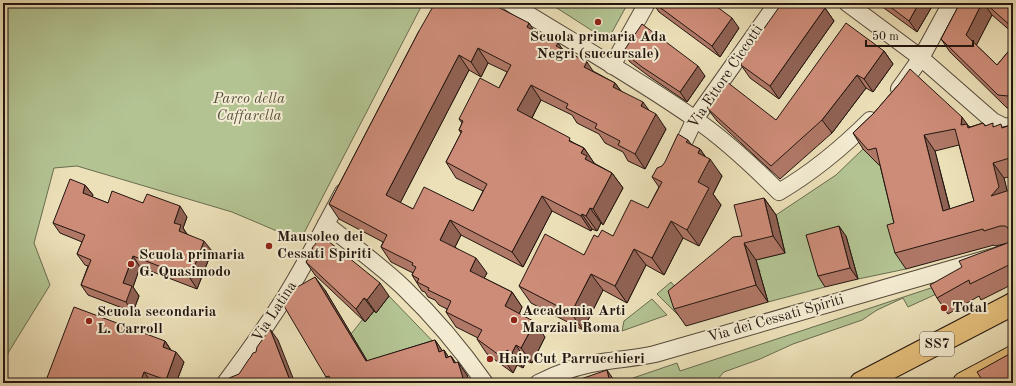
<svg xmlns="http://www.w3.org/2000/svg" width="1016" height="386" viewBox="0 0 1016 386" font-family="'Old Standard TT',serif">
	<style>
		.green { fill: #b3c392; stroke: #6a6c50 }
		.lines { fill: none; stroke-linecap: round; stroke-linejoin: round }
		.street-casing { stroke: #544839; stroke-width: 18 }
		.primary-casing { stroke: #22150f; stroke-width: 24 }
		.street { stroke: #f3ebd1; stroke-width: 16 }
		.primary { stroke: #e6c07c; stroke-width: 22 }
		.wall { fill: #b07867; stroke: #22150f; fill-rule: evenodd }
		.shaded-wall { fill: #906254; stroke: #22150f }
		.building { fill: #cd8c78; stroke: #22150f; fill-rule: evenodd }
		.poi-dot { fill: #8f2418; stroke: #f3ebd1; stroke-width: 1.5 }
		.labels { text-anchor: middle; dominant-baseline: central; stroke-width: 4; stroke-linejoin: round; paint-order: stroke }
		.shield { fill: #f3ebd1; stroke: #615549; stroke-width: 1 }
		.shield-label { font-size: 14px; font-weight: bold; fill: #22150f }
		.poi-label { font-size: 15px; font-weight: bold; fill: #22150f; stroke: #f3ebd1; text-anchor: start }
		.street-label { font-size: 15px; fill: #22150f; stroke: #f3ebd1 }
		.park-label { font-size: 15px; font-style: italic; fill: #55523d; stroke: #f3ebd1 }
	</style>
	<rect width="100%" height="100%" fill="#ece0b8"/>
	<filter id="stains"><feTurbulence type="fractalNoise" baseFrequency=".005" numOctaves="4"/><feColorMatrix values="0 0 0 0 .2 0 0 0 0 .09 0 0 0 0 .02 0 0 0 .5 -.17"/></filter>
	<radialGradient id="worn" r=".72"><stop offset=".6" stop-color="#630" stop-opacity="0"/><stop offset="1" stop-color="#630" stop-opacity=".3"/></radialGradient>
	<g class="green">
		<polygon points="3,3 423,3 304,233 284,234 232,212 77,166 54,168 34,243 50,285 8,353 3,377"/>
		<polygon points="549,3 628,3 611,34 606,37 602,37"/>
		<polygon points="863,149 889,174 898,241 906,269 858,279 813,245 825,287 768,302 762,282 751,285 748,276 760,272 756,260 785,253 776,215 836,175"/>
		<polygon points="958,279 956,285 908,307 903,298 877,310 862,320 793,344 760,359 724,372 716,381 711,383 634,383 633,378 677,363 680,371"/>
		<polygon points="671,282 687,302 680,308 686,326 681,318 657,294"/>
		<polygon points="389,296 444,353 375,374 351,334 363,319 365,322 374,311 376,313"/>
		<polygon points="652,299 667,315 622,331 624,321"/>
	</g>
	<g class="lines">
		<g class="street-casing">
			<g id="street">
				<path d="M510,3c61,38 125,74 185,116 29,20 59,48 84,73 34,-20 63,-44 91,-72"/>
				<polyline points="847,3 921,58 993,121 1003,126 1013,127"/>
				<polyline points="612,66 647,3"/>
				<polyline points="899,89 921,58 951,3"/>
				<polyline points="677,157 695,119 777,3"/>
				<path d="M326,224c26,21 54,41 78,64 30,29 57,61 81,95"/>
				<path d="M225,383c21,-28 41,-56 60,-86 21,-34 39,-69 58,-105"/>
				<path d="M538,383c20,-10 42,-18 64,-21 18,-3 35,-4 53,-8l358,-103"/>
			</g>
		</g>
		<g class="primary-casing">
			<g id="primary">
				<polyline points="861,383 1013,304"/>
				<polyline points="964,383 1013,357"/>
			</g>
		</g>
		<use href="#street" class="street"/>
		<use href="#primary" class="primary"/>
	</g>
	<g class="wall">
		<polygon points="653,3 712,3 739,28 720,57 659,12"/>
		<polygon points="752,3 761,3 757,7"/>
		<polygon points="877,3 934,3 917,32"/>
		<polygon points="960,3 1013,3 1013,33 992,15 976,45 997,65 1013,46 1013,109 1007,108 950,52 941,39"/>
		<polygon points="825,8 834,21 779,99 750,78 741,65"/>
		<path d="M529,23l4,7 25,13 5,7 30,21 22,12 6,8 28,19 17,19 -21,40 -17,-8 -5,-9 -18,-9 -6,-9 -22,-11 -5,-8 -31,-15 -9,18 42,25 10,5 10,15 18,10 11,15 -20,37 -2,-2 -4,8 -5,-2 -1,2 -39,-20 -29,56 -62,-32 -6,12 32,26 -3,5 28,14 10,15 -3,7 26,23 -13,26 -6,-2 -3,7 -6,-3 -4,8 -26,-19 -10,-15 1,-1 -22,-11 -10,-15 1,-3 -8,-4 -4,-5 -7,-3 -3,-5 -3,-1 -10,-16 1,-2 -22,-11 -10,-15 2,-5 -44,-23 -10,-15 90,-173zM488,63l19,9 -8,16 -40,31 3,4 -3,7 2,3 -15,29 10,16 27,13 -10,20 -60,-2 -13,-6 69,-133 12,7z"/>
		<polygon points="884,51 893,64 873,92 866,88 832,133 780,179 717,121 707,108 776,120"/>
		<polygon points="623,52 705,76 687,102 650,77 630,62"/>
		<path d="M899,84l71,43 13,-4 3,3 9,1h8l8,-2 2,3v48l-9,2 3,13 6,-2v95l-32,16 -2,-4 -31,18 -11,-16 71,-55 -13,3 -1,-1 -88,24 -11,-16 -1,-30 -14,-58h-1l-16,-16 -10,-16 20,-19zM959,145l15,56 -24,8 -15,-58z"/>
		<polygon points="692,145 700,149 705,156 722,176 713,194 721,205 699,246 683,238 664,275 646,265 627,303 603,290 583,330 531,303 519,286 584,255 598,237 613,236 648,208 659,187 652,177 662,166"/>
		<polygon points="85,185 93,195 92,197 108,203 143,203 187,217 183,228 187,234 212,251 197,289 140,267 133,287 139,296 133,312 88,295 81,285 88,266 85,265 77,254 82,242 60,233 53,223"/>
		<polygon points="764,198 776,215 785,253 756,260 768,302 686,326 674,309 742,236"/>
		<polygon points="846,236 858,279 825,287 818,276"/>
		<polygon points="312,248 389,296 376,313 374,311 365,322 315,275 306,262 314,251"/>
		<polygon points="325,290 367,361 435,340 442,351 444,350 448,357 451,356 455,362 467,375 470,383 330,383 326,377"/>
		<polygon points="165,341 171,350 184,362 176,383 154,383 151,382 151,383 45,383"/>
	</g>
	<g class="shaded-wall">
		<polygon points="754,3 761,3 757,7"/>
		<polygon points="919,3 934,3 917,32 909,21"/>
		<polygon points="982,3 984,3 992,15 975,48 966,35"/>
		<polygon points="825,8 834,21 779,99 770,86"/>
		<polygon points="732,18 739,28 720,57 712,46"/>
		<polygon points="529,23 539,38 527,27"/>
		<polygon points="558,43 569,58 556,46"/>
		<polygon points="478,48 488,63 481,77 471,62"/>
		<polygon points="884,51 893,64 873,92 864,79"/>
		<polygon points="459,55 469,70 396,211 386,195"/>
		<polygon points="587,62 597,77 584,67"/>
		<polygon points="698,66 705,76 687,102 680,92"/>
		<polygon points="857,75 866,88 832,133 822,120"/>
		<polygon points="615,83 626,98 613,87"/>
		<polygon points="531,85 541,100 528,125 517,110"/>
		<polygon points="1013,90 1013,102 1008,96"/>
		<polygon points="643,102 654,117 656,114 666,129 645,169 635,154 641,106"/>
		<polygon points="962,117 973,132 961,125"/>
		<polygon points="924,135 935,151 954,226 943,211"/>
		<polygon points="688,140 700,156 686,142"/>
		<polygon points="584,148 594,163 593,165 596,174 581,153"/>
		<polygon points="700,149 709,162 710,159 722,176 713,194 721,205 699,246 687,230 698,182 698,153"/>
		<polygon points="993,163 1004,178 1010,202 991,196"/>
		<polygon points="612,173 623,188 603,225 593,209"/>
		<polygon points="85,185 93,195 90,203 83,193"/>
		<polygon points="542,196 552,211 523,267 512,252"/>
		<polygon points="764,198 776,215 785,253 773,236"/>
		<polygon points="180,206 187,217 183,228 188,236 186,241 174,223"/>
		<polygon points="590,208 601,223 597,231 586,216"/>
		<polygon points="582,214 592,229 591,231 581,216"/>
		<polygon points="450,220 461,235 451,255 440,240"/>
		<polygon points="671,221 683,238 664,275 652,258"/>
		<polygon points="839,226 846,236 858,279 850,268"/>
		<polygon points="204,241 212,251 197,289 190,278"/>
		<polygon points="744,243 756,260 768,302 756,285"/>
		<polygon points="634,249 646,265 627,303 615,286"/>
		<polygon points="133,256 140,267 133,287 139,296 133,312 126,302 123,283"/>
		<polygon points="476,258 487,273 480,286 470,271"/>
		<polygon points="591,274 603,290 583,330 571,313"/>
		<polygon points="315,277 325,290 375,374 366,361"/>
		<polygon points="380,283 389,296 376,313 367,300"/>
		<polygon points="512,292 522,307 516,322 505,306"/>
		<polygon points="364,298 374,311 365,322 356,309"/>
		<polygon points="535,322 545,337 532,363 521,348"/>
		<polygon points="270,329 278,340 295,383 291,383"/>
		<polygon points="435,340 444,353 439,352"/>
		<polygon points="165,341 172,352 163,347"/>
		<polygon points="516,345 526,361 523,368 512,353"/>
		<polygon points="444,350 453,364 446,358"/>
		<polygon points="507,350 517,365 513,373 503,358"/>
		<polygon points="176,352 184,362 176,383 168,383 166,380"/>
		<polygon points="451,356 460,369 458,362 467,375 470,383 467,383 463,378 454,363"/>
		<polygon points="607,370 616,383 610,383"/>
		<polygon points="144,372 151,382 151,383 140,383"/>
	</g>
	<g class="building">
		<path d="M435,3h55l39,20 -2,4 31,16 -2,3 31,16 -3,5 31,16 -2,4 30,15 -2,4 15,8 -21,40 -17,-9 2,-4 -25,-13 2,-4 -31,-16 2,-4 -37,-19 -14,25 53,28 -1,3 15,7 -3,5 6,3 -2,3 27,14 -19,36 -3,-1 -4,8 -4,-2 -1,2 -39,-20 -30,56 -62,-32 -10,20 36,18 -6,13 42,21 -7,14 30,16 -14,26 -5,-3 -4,8 -5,-3 -4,8 -26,-19 5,-9 -36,-18 5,-11 -23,-11 1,-2 -12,-6 2,-3 -7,-4 4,-8 -4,-2 1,-2 -32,-16 6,-12 -58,-31 90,-173zM478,48l33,17 -12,23 -19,-10 -21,41 4,2 -4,9 3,1 -16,31 41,22 -14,27 -49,-24 -11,22 -27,-14 73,-140 12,7z"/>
		<polygon points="654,3 712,3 732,18 712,46"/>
		<polygon points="782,3 819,3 825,8 770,86 741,65 741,61"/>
		<polygon points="885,3 919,3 909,21"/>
		<polygon points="960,3 982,3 966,35 997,65 1013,46 1013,90 1008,96 998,95 941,39"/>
		<polygon points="985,3 1013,3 1013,28"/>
		<polygon points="846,23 884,51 864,79 857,75 822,120 771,166 707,108 727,82 776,120"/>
		<polygon points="642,24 698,66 680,92 642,67 623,52"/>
		<path d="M910,69l52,48 -1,8 6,-1 1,4 15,-5 2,3 8,-3v4l8,-3 1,4 9,-3 2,10v22l-20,6 6,24 -8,9 22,-7v74l-43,21 -1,-4 -32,18 -7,-13 32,-18 -3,-6 46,-17 4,-2 2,-4v-5l-3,-5 -3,-2h-5l-16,5 -1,-2 -88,24 -8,-28 7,-2 -18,-75 -8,2 -15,-17 20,-19 26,-30zM955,129l19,72 -31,10 -19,-76z"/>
		<polygon points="678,134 688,140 686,142 700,149 698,153 710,159 698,182 709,188 687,230 671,221 652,258 634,249 615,286 591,274 571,313 519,286 545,234 584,255 594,235 598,237 602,230 613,236 631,200 648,208 662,182 652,177 657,168 662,166 665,162"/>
		<polygon points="70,179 85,185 83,193 108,203 112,191 143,203 147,194 180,206 174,223 181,225 179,231 204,241 190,278 133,256 123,283 132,286 126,302 81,285 91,260 77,254 85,235 53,223"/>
		<polygon points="764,198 773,236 744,243 756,285 674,309 668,291 733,237 742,236 734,205"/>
		<polygon points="839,226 850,268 818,276 806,235"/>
		<polygon points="322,236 380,283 367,300 364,298 356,309 306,262 314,251 312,248"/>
		<polygon points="315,277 366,361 435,340 439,352 444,350 446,358 451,356 454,363 458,362 463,378 445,383 331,383 329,376 326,377 281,301 287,298 285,294"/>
		<polygon points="74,307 165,341 163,347 176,352 166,380 144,372 140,383 45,383"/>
		<polygon points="270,329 291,383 231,383 229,378 239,374 249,359 250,358 253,353 256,352 257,347"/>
		<polygon points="1013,352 1013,383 984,383 977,372"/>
		<polygon points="607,370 610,383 569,383"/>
	</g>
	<g class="poi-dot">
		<circle cx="598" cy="22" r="4"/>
		<circle cx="269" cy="246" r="4"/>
		<circle cx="131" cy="264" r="4"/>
		<circle cx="944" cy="308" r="4"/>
		<circle cx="514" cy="320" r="4"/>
		<circle cx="89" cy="321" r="4"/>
		<circle cx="490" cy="359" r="4"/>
	</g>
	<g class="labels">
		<rect class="shield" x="920" y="332" width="34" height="24" rx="3"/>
		<g class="shield-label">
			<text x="937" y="344">SS7</text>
		</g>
		<g class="poi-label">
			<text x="598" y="37" text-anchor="middle">Scuola primaria Ada<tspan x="598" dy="17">Negri (succursale)</tspan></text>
			<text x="277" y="237">Mausoleo dei<tspan x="277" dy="17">Cessati Spiriti</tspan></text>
			<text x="139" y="255">Scuola primaria<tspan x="139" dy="17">G. Quasimodo</tspan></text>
			<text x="952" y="308">Total</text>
			<text x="522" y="311">Accademia Arti<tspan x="522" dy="17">Marziali Roma</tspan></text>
			<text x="97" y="312">Scuola secondaria<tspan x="97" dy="17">L. Carroll</tspan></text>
			<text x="498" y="359">Hair Cut Parrucchieri</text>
		</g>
		<g class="street-label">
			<text transform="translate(726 77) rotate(-56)">Via Ettore Ciccotti</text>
			<text transform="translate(275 312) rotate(-57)">Via Latina</text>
			<text transform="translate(776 319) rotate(-16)">Via dei Cessati Spiriti</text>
		</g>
		<g class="park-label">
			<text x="249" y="99">Parco della<tspan x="249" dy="17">Caffarella</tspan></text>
		</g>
	</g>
	<rect width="1016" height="386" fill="none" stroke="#ece0b8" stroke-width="16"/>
	<rect x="4" y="4" width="1008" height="378" fill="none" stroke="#22150f" stroke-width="2"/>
	<rect x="8" y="8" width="1000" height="370" fill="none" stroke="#22150f"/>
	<path d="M866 40v6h107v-6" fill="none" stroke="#22150f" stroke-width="2"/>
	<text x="872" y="40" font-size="12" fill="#22150f" stroke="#f3ebd1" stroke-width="3" paint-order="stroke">50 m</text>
	<rect width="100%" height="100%" filter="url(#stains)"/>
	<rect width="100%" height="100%" fill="url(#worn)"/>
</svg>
